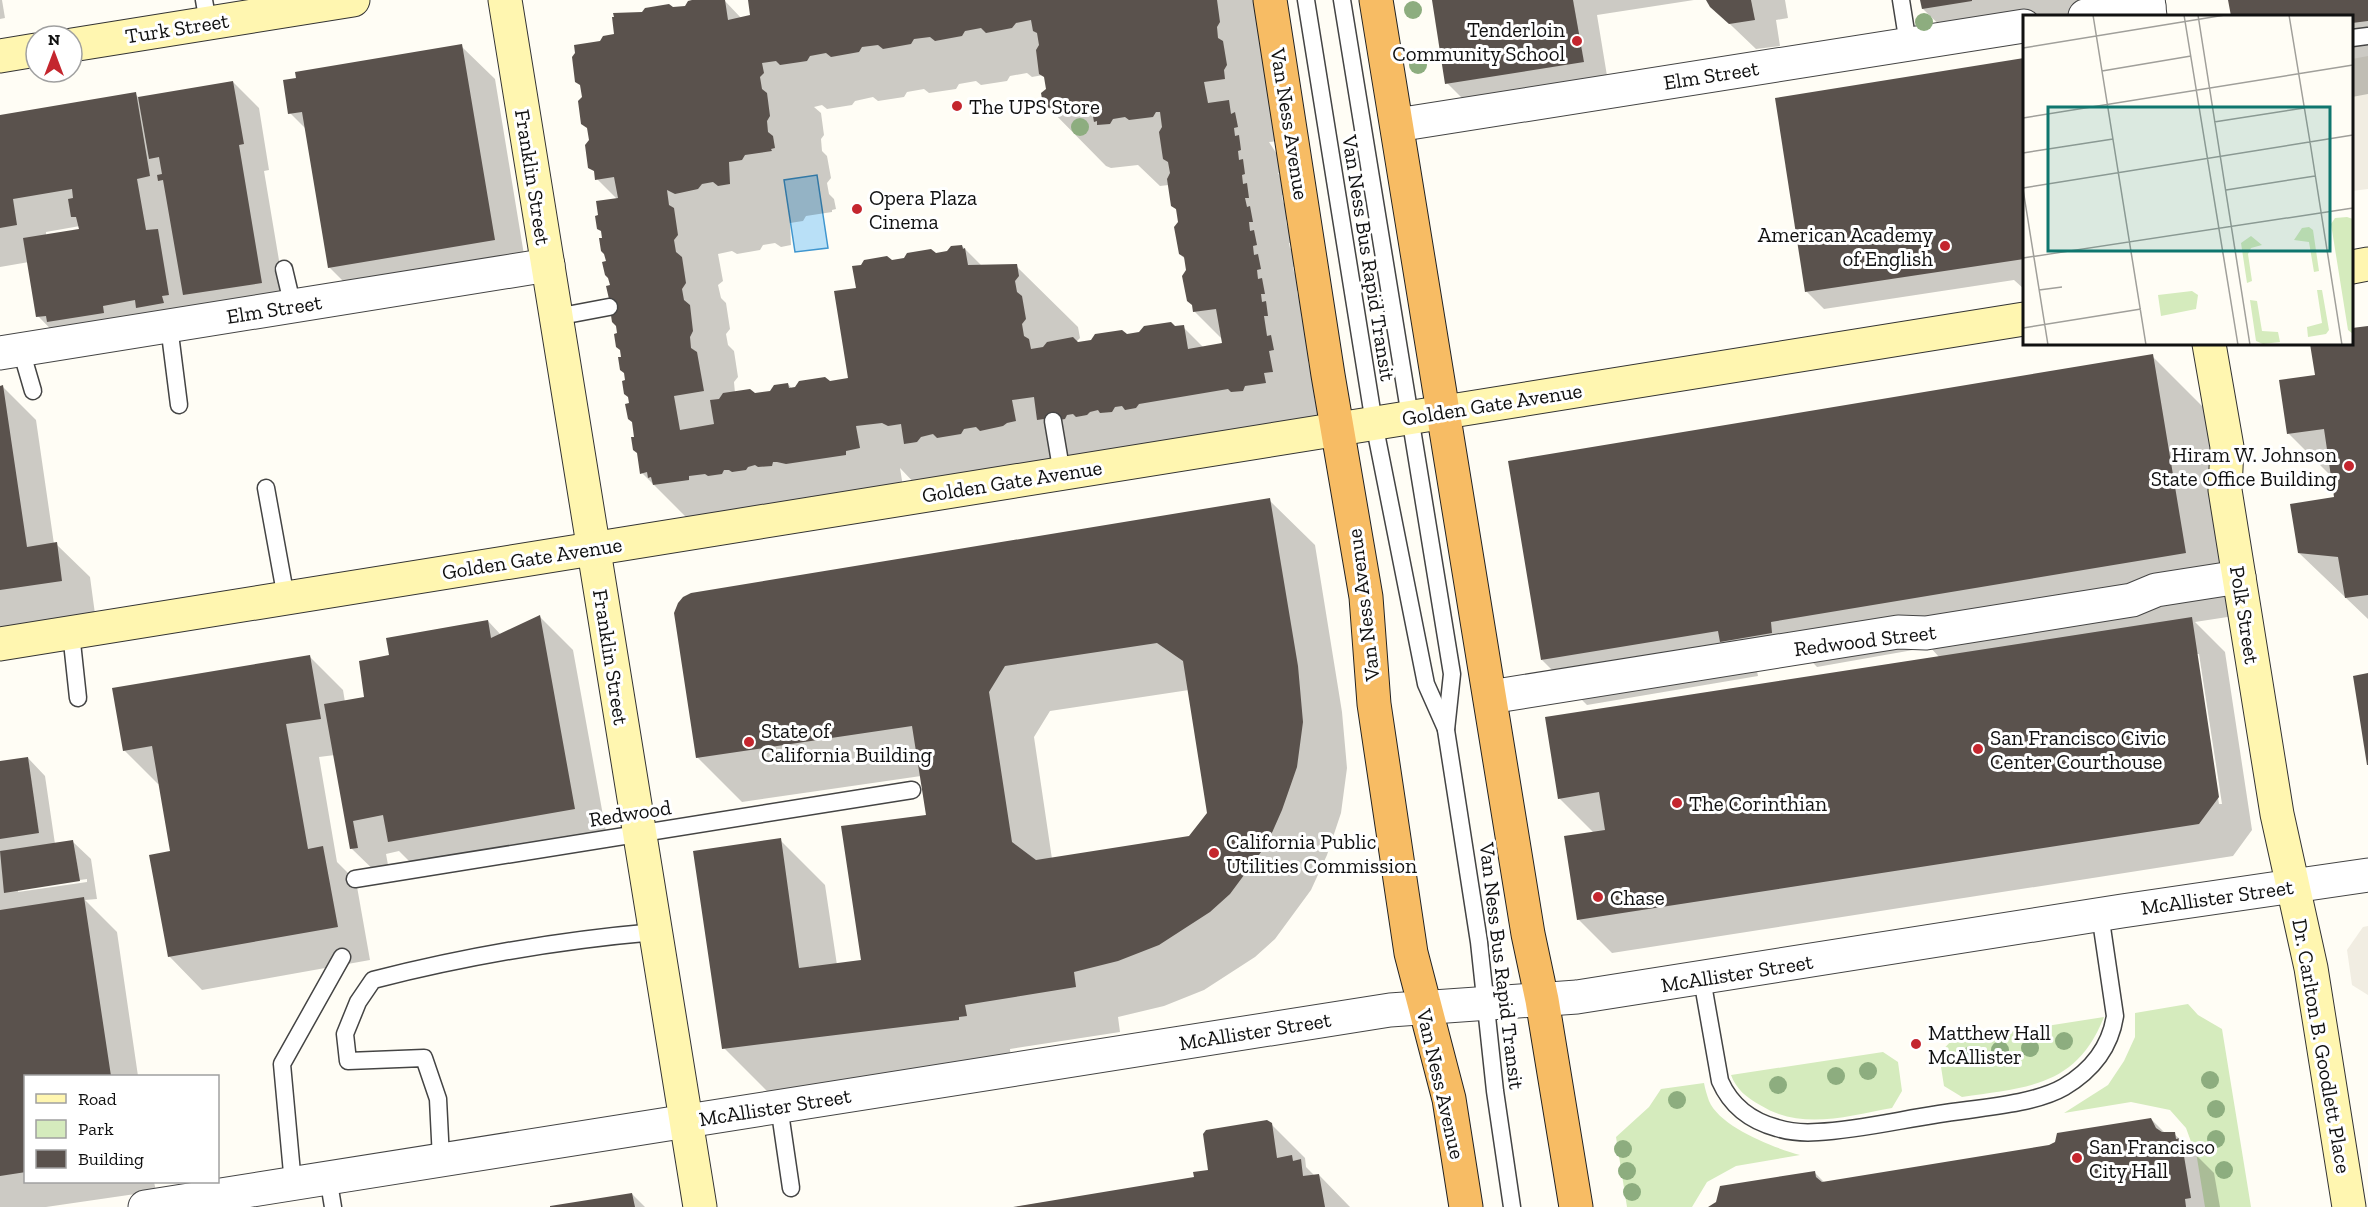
<svg xmlns="http://www.w3.org/2000/svg" width="2368" height="1207" viewBox="0 0 2368 1207" font-family="'Zilla Slab',serif">
	<style>
		.green { fill: #d5ebbd }
		.plaza { fill: #f1ede2 }
		.water { fill: #b9e0f7; stroke: #3f96cf; stroke-width: 1.5 }
		.shadow { fill: #0003; fill-rule: evenodd }
		.building { fill: #5a524d; fill-rule: evenodd }
		.lines { fill: none; stroke-linecap: round; stroke-linejoin: round }
		.service-casing { stroke: #444; stroke-width: 19 }
		.minor-casing { stroke: #444; stroke-width: 35 }
		.tertiary-casing { stroke: #444; stroke-width: 35 }
		.secondary-casing { stroke: #333; stroke-width: 35 }
		.trunk-casing { stroke: #222; stroke-width: 35 }
		.service { stroke: #fff; stroke-width: 16 }
		.minor { stroke: #fff; stroke-width: 33 }
		.tertiary { stroke: #fff; stroke-width: 33 }
		.secondary { stroke: #fff6b0; stroke-width: 33 }
		.trunk { stroke: #f7bc64; stroke-width: 33 }
		.tree { fill: #8dad7f }
		.poi-dot { fill: #c4262e; stroke: #fff; stroke-width: 2 }
		.labels { text-anchor: middle; dominant-baseline: central; stroke-width: 6; stroke-linejoin: round; paint-order: stroke }
		.street-label { font-size: 21px; fill: #111; stroke: #fff }
		.poi-label { font-size: 21px; fill: #111; stroke: #fff; text-anchor: start }
		.inset-road { fill: none; stroke: #a09f9a; stroke-width: 1.5 }
		.view { fill: #0f766e; fill-opacity: 0.15; stroke: #0f766e; stroke-width: 3 }
		.inset-edge { fill: none; stroke: #111; stroke-width: 3 }
	</style>
	<rect width="100%" height="100%" fill="#fffdf5"/>
	<g class="green">
		<polygon points="2188,1004 2198,1015 2222,1029 2251,1207 2205,1207 2197,1158 2186,1128 2170,1110 2131,1102 2064,1113 2108,1085 2124,1061 2135,1037 2135,1013"/>
		<path d="M2104,1017c-28,70 -76,70 -142,80l-18,-11 -5,-32 12,-13z"/>
		<path d="M1883,1052l15,10 4,29 -10,17c-45,8 -90,23 -132,-3 -13,-7 -24,-16 -29,-30z"/>
		<path d="M1704,1083c1,6 3,12 5,18 11,26 65,47 91,54l-64,11 -29,16 -15,25h-65l-11,-70 33,-30 12,-18z"/>
	</g>
	<g class="plaza">
		<polygon points="2368,56 2368,189 2352,191 2352,59"/>
		<polygon points="2368,926 2368,995 2352,985 2347,950 2363,927"/>
	</g>
	<polygon class="water" points="817,175 828,248 795,252 784,180"/>
	<g class="shadow">
		<polygon points="0,0 2,0 5,18 0,19"/>
		<path d="M700,0h24l18,19 10,1 -3,-20h509l27,140 -16,2 11,17 2,13 -4,1 5,9 2,13h-3l1,7 4,4 2,13 -3,1 1,6 4,4 2,13h-4l1,5 5,5 2,13 -4,1 1,5 5,5 2,13 -4,1 1,5 5,5 2,13h-4l1,6 5,5 2,13 -4,1 5,9 2,12 -4,1 3,15 5,5 2,13 -4,2 4,20 -400,71 -18,-19 4,25 -217,25 -45,-45 -40,-241 15,-33 -20,-20 -1,-6 -6,-6 1,-26 -8,-44 18,-55 15,-7 26,-21 44,-7zM1027,73l5,4 11,-2 3,4 2,10 -3,15 61,62 5,2 27,-3 22,21 9,-1 3,21 6,5 2,43 5,5 9,52 29,29 1,5 -20,3 -21,-21 -108,16 5,-5 -2,-11 -62,-61 -33,1 -21,-21 -14,7 -57,8 -34,28 -7,91 -58,9 -4,-5 -17,8 -16,3 -20,-2 -1,-11 4,-5 -4,-26 -6,-6 -2,-11 4,-5 -4,-26 -5,-5 -3,-13 5,-4 -5,-27 14,-3 5,3 23,-4 3,-5 12,-2 6,4 10,-2 -1,-22 13,-2 3,-5 26,-4v-2l4,-1 -2,-10 -5,-5 -2,-11 4,-5 -4,-22 -5,-5 -1,-12 3,-4 -3,-22 -7,-6 8,-2 5,4 25,-4 3,-4 18,-4 5,4 26,-4 3,-5 17,-3 5,4 27,-4 3,-5 17,-3 5,4 26,-4 3,-5z"/>
		<polygon points="1433,0 1694,0 1597,15 1609,88 1473,109 1447,83"/>
		<polygon points="1708,0 1785,0 1788,18 1776,20 1780,46 1756,49 1711,6"/>
		<polygon points="1922,0 2113,0 2116,16 2024,16 1957,42 1923,9"/>
		<polygon points="2230,0 2368,0 2368,94 2352,97 2352,16 2232,16"/>
		<polygon points="461,46 495,79 527,273 363,301 329,267 306,129 290,113"/>
		<polygon points="2024,59 2024,289 2014,280 1824,309 1807,292 1777,99"/>
		<path d="M233,82l26,26 10,62 -5,1 23,137 -216,42 -33,-34 -9,-54 -29,5v-151l135,-22 4,4zM80,226l1,4 -35,6v-4z"/>
		<polygon points="2368,327 2368,619 2299,553 2336,498 2333,478 2289,434 2317,377 2312,344 2352,344 2352,330"/>
		<path d="M2152,356l61,61 34,197 -52,8 30,30 27,178 -19,26 -621,97 -34,-34 16,-86 -35,-35 380,-141 -9,-10 -113,20 -22,-23 -39,22 2,10 -171,29 -45,-45zM2196,654h3l23,150h-3z"/>
		<polygon points="0,387 3,387 36,420 54,544 56,544 90,577 95,614 0,628"/>
		<path d="M1269,500l46,45 27,167 5,56 -6,45 -14,42 -16,35 -36,49 -20,18 -51,33 -40,16 -46,11 2,15 -110,17 1,11 -242,33 -45,-45 56,-208 45,45 12,80 25,-4 66,-145 -7,-40 -179,26 -45,-45zM1189,690l20,123 -19,24 -138,22 -18,-122 16,-26z"/>
		<polygon points="540,617 573,650 608,843 423,875 399,851 386,854 391,881 385,881 351,848 335,755 319,757 337,862 356,881 370,960 202,990 169,956 172,852 160,783 158,784 124,750 310,657 343,690 345,702 366,698 391,657 488,621 501,635"/>
		<path d="M28,758l17,18 10,68 18,-2 18,17 6,40 -12,1 32,32 21,144h-112v106h128l2,9 -110,16h-46v-445zM87,879v3l-69,10v-3z"/>
		<polygon points="2151,1119 2165,1133 2174,1134 2181,1140 2214,1173 2220,1207 1711,1207 1814,1172 1825,1183 2049,1147"/>
		<polygon points="1271,1124 1305,1158 1306,1167 1315,1176 1319,1175 1350,1207 1014,1207 1196,1179 1209,1171"/>
		<polygon points="632,1194 645,1207 552,1207"/>
	</g>
	<g class="building">
		<path d="M692,0h33l3,20 22,-5 -2,-15h469l3,22 -3,5 1,11 5,3 4,24 -3,5 1,9 -21,3 4,21 21,-3 2,14 4,-2 3,15 -4,1 1,8 4,-1 2,15 -3,1 1,9 4,-1 2,15 -3,1 1,9 4,-1 2,15h-4l2,9 3,-1 3,16h-4l1,9 4,-1 3,15 -4,1 1,9 4,-1 3,15 -4,1 1,9 4,-1 3,16h-4l1,8 4,-1 2,15h-4l3,20 4,-1 3,15 -5,1 4,21 -9,1 2,10 -21,3 -2,5 -12,1 -3,-3 -89,15 -3,4 -11,2 -3,-4 -7,1 -3,5 -12,1 -2,-3 -8,2 -3,3 -11,2 -3,-3 -6,1 -2,4 -12,2 -2,-3 -14,2 -3,-23 -22,3 4,21 -9,2 -4,3 -23,5 -4,-4 -12,2 -3,5 -24,4 -4,-4 -12,3 -4,5 -13,2 -3,-20 -13,2 -6,-3 -26,3 4,22 -14,3v4l-60,9 -9,-2h-4l-1,4 -14,1 -3,-2 -7,2 -2,3 -14,2 -3,-2h-5l-2,4 -14,2 -3,-2 -16,2v4l-36,5 -2,-8 -3,1 -1,-6 -7,2 -3,-21 -4,-3 -2,-13h3l-2,-15 -4,-3 -3,-15 4,-1 -1,-6 -4,-3 -2,-13 3,-1 -1,-7 -4,-3 -2,-13h3l-1,-7 -4,-3 -2,-13 3,-1 -1,-7 -4,-4 -2,-13 2,-7 -3,-3 -3,-13 4,-1 -2,-7 -3,-3 -3,-13 4,-1 -2,-7 -3,-3 -2,-13h3l-1,-7 -4,-2 -2,-13 3,-1 -2,-14 22,-3 -4,-21 -19,3 -1,-9 -6,-3 -3,-23 4,-5 -2,-12 -6,-4 -3,-23 4,-4 -2,-12 -5,-3 -3,-25 3,-4 -1,-8 26,-4 3,-5 11,-2 -2,-17h2l-1,-4 29,-1 3,-4 24,-4 4,3 12,-1 3,-5zM1031,20l2,11 4,2 2,12 -3,5 3,24 5,3 2,12 -5,4 2,12 4,-1 1,4 28,-4 5,2 10,-1 3,17 3,-1v4l13,-1 3,-5 12,-2 4,3 24,-3 3,-5h4l2,15 -3,5 4,27 5,3 2,11 -3,6 4,27 5,3 2,13 -4,5 5,27 5,3 2,13 -4,6 5,25 5,4 1,7 23,-3 6,34 -34,6 -4,-24 -9,1 -4,-4 -27,4 -5,6 -12,2 -5,-4 -27,4 -4,6 -13,2 -5,-5 -26,5 -4,5 -12,2 -2,-10 -5,-3 -2,-12 4,-5 -4,-23 -5,-4 -2,-11 4,-5 -2,-12 -49,1 -3,-17 -2,1 -1,-4 -11,1 -4,5 -11,2 -5,-4 -24,4 -3,5 -12,2 -5,-4 -23,4 -3,5 -9,1 4,22 -22,3 14,87 -18,3 -5,-4 -26,4 -4,6 -6,1 -1,-5 -14,2 -4,6 -15,2 -5,-4 -27,4 -4,6 -9,1 4,24 -34,6 -6,-34 30,-5 -7,-39 -6,-4 -1,-11 3,-6 -3,-26 -6,-5 -2,-11 4,-6 -4,-26 -6,-5 -2,-12 4,-5 -4,-27 -5,-3 -2,-15 8,4 23,-5 4,-5 11,-2 5,4 12,-2 -1,-22 13,-2 3,-5 27,-4 -1,-2 4,-1 -2,-12 -5,-4 -1,-11 3,-5 -3,-23 -5,-4 -2,-12 4,-4 -2,-10 14,-2 4,4 27,-4 3,-5 16,-3 5,4 28,-5 3,-5 16,-2 5,4 28,-5 3,-5 16,-2 5,4 27,-5 3,-5 16,-3 5,5 26,-5 4,-5z"/>
		<polygon points="1432,0 1573,0 1584,62 1445,84"/>
		<polygon points="1706,0 1751,0 1755,20 1729,24 1710,7"/>
		<polygon points="1920,0 1972,0 1972,1 1922,9"/>
		<polygon points="2228,0 2368,0 2368,21 2352,23 2352,16 2231,16"/>
		<polygon points="462,44 495,240 328,268 302,112 288,114 283,80 296,78 295,72"/>
		<polygon points="2024,58 2024,259 1805,292 1775,98"/>
		<polygon points="233,81 244,144 239,145 262,283 183,295 163,180 158,181 157,175 162,174 159,157 149,159 138,97"/>
		<polygon points="136,92 150,176 137,179 146,230 158,229 169,295 162,296 164,303 136,308 135,300 103,306 104,313 47,322 46,316 36,317 23,238 79,229 76,217 71,217 68,199 73,198 72,189 13,199 17,225 0,228 0,115"/>
		<polygon points="2368,326 2368,595 2345,598 2338,557 2298,553 2290,504 2334,497 2324,429 2287,434 2279,380 2315,375 2310,344 2352,344 2352,328"/>
		<polygon points="2153,354 2186,553 1771,622 1772,633 1720,642 1718,631 1541,660 1508,461"/>
		<polygon points="3,385 27,547 57,542 62,581 0,590 0,386"/>
		<path d="M1270,498l28,168 5,56 -6,45 -15,43 -15,34 -37,50 -20,18 -51,33 -41,16 -44,11 2,15 -111,18 2,11 -8,1v3l-237,29 -29,-198 88,-13 18,130 62,-8 -20,-134 85,-11 -14,-89 -216,32 -22,-145 4,-10 5,-6 8,-4zM1157,643l26,18 24,152 -18,23 -153,24 -24,-18 -23,-150 16,-26z"/>
		<polygon points="540,615 575,809 388,842 383,815 353,821 358,848 350,849 324,704 364,697 359,661 389,655 386,638 488,620 491,638"/>
		<polygon points="2192,617 2219,797 2199,824 1577,920 1564,836 1605,830 1599,792 1558,799 1545,717"/>
		<polygon points="310,655 321,719 286,724 308,849 323,846 338,927 168,957 149,855 170,851 152,746 123,751 112,688"/>
		<polygon points="2368,673 2368,765 2367,765 2353,676"/>
		<polygon points="28,757 39,833 0,839 0,761"/>
		<polygon points="73,840 80,881 4,893 0,851"/>
		<polygon points="84,897 111,1076 26,1076 26,1172 0,1176 0,910"/>
		<polygon points="2151,1118 2156,1128 2162,1132 2175,1132 2176,1139 2181,1138 2191,1198 2185,1199 2186,1207 1708,1207 1716,1202 1720,1186 1815,1171 1816,1177 1822,1182 2049,1145 2055,1142 2057,1133"/>
		<polygon points="1267,1120 1272,1123 1277,1158 1292,1155 1293,1161 1301,1159 1303,1176 1319,1174 1325,1207 1013,1207 1194,1177 1193,1172 1208,1170 1203,1134 1206,1130"/>
		<polygon points="632,1193 635,1207 550,1207 550,1206"/>
	</g>
	<g class="lines">
		<g class="service-casing">
			<g id="service">
				<polyline points="204,0 208,23"/>
				<polyline points="1306,0 1374,423 1426,684 1446,729"/>
				<polyline points="1342,0 1452,674 1446,730 1479,942 1495,1091 1512,1207"/>
				<polyline points="1901,0 1908,44"/>
				<polyline points="2352,38 2368,36"/>
				<polyline points="284,269 293,307"/>
				<polyline points="556,317 609,307"/>
				<polyline points="169,326 179,405"/>
				<polyline points="21,350 33,391"/>
				<polyline points="1053,421 1062,474"/>
				<polyline points="266,488 286,598"/>
				<polyline points="71,633 78,698"/>
				<polyline points="355,879 912,790"/>
				<path d="M1702,979l18,102c11,25 31,40 57,47 13,4 28,5 41,4 40,-2 81,-12 121,-18 36,-6 94,-9 125,-27 27,-16 46,-39 51,-71l-15,-102"/>
				<polyline points="779,1106 791,1188"/>
				<path d="M441,1159l-3,-60 -14,-41 -76,3 -3,-27 13,-32 15,-22c90,-23 189,-40 282,-48"/>
				<polyline points="328,1177 333,1207"/>
				<polyline points="293,1184 282,1064 342,957"/>
			</g>
		</g>
		<g class="minor-casing">
			<g id="minor">
				<polyline points="2085,16 2149,6"/>
				<polyline points="1397,125 2024,26"/>
				<polyline points="0,353 548,265"/>
				<polyline points="1490,697 1898,632 1926,633 2132,600 2156,590 2239,577"/>
				<polyline points="145,1207 687,1121"/>
			</g>
		</g>
		<g class="tertiary-casing">
			<g id="tertiary">
				<polyline points="2148,0 2150,16"/>
				<polyline points="687,1121 1390,1010 1577,997 2122,911 2368,875"/>
			</g>
		</g>
		<g class="secondary-casing">
			<g id="secondary">
				<polyline points="505,0 700,1207"/>
				<polyline points="72,45 353,0"/>
				<polyline points="0,56 36,50"/>
				<polyline points="2352,267 2368,264"/>
				<polyline points="2209,344 2227,447 2225,490 2277,814 2311,968 2349,1207"/>
				<polyline points="0,644 2024,319"/>
			</g>
		</g>
		<g class="trunk-casing">
			<g id="trunk">
				<polyline points="1270,0 1328,375 1366,597 1374,704 1411,953 1449,1099 1466,1207"/>
				<polyline points="1376,0 1528,934 1542,1000 1576,1207"/>
			</g>
		</g>
		<use href="#service" class="service"/>
		<use href="#minor" class="minor"/>
		<use href="#tertiary" class="tertiary"/>
		<use href="#secondary" class="secondary"/>
		<use href="#trunk" class="trunk"/>
	</g>
	<g class="tree">
		<circle cx="1413" cy="10" r="9"/>
		<circle cx="1924" cy="22" r="9"/>
		<circle cx="1418" cy="65" r="9"/>
		<circle cx="1080" cy="127" r="9"/>
		<circle cx="2064" cy="1041" r="9"/>
		<circle cx="2030" cy="1048" r="9"/>
		<circle cx="2000" cy="1050" r="9"/>
		<circle cx="1971" cy="1055" r="9"/>
		<circle cx="1868" cy="1071" r="9"/>
		<circle cx="1836" cy="1076" r="9"/>
		<circle cx="2210" cy="1080" r="9"/>
		<circle cx="1778" cy="1085" r="9"/>
		<circle cx="1677" cy="1100" r="9"/>
		<circle cx="2216" cy="1109" r="9"/>
		<circle cx="2216" cy="1139" r="9"/>
		<circle cx="1623" cy="1149" r="9"/>
		<circle cx="2224" cy="1170" r="9"/>
		<circle cx="1627" cy="1171" r="9"/>
		<circle cx="1632" cy="1192" r="9"/>
	</g>
	<g class="poi-dot">
		<circle cx="1577" cy="41" r="6"/>
		<circle cx="957" cy="106" r="6"/>
		<circle cx="857" cy="209" r="6"/>
		<circle cx="1945" cy="246" r="6"/>
		<circle cx="2349" cy="466" r="6"/>
		<circle cx="749" cy="742" r="6"/>
		<circle cx="1978" cy="749" r="6"/>
		<circle cx="1677" cy="803" r="6"/>
		<circle cx="1214" cy="853" r="6"/>
		<circle cx="1598" cy="897" r="6"/>
		<circle cx="1916" cy="1044" r="6"/>
		<circle cx="2077" cy="1158" r="6"/>
	</g>
	<g class="labels">
		<g class="street-label">
			<text transform="translate(177 28) rotate(-9)">Turk Street</text>
			<text transform="translate(1711 75) rotate(-9)">Elm Street</text>
			<text transform="translate(1290 124) rotate(81)">Van Ness Avenue</text>
			<text transform="translate(533 177) rotate(81)">Franklin Street</text>
			<text transform="translate(1369 258) rotate(81)">Van Ness Bus Rapid Transit</text>
			<text transform="translate(274 309) rotate(-9)">Elm Street</text>
			<text transform="translate(1492 404) rotate(-9)">Golden Gate Avenue</text>
			<text transform="translate(1012 481) rotate(-9)">Golden Gate Avenue</text>
			<text transform="translate(532 558) rotate(-9)">Golden Gate Avenue</text>
			<text transform="translate(1363 605) rotate(-97)">Van Ness Avenue</text>
			<text transform="translate(2245 615) rotate(81)">Polk Street</text>
			<text transform="translate(1865 640) rotate(-7)">Redwood Street</text>
			<text transform="translate(611 657) rotate(81)">Franklin Street</text>
			<text transform="translate(630 813) rotate(-9)">Redwood</text>
			<text transform="translate(2217 897) rotate(-8)">McAllister Street</text>
			<text transform="translate(1502 966) rotate(83)">Van Ness Bus Rapid Transit</text>
			<text transform="translate(1737 973) rotate(-9)">McAllister Street</text>
			<text transform="translate(1255 1031) rotate(-9)">McAllister Street</text>
			<text transform="translate(2322 1046) rotate(80)">Dr. Carlton B. Goodlett Place</text>
			<text transform="translate(1441 1084) rotate(77)">Van Ness Avenue</text>
			<text transform="translate(775 1107) rotate(-9)">McAllister Street</text>
		</g>
		<g class="poi-label">
			<text x="1565" y="29" text-anchor="end">Tenderloin<tspan x="1565" dy="24">Community School</tspan></text>
			<text x="969" y="106">The UPS Store</text>
			<text x="869" y="197">Opera Plaza<tspan x="869" dy="24">Cinema</tspan></text>
			<text x="1933" y="234" text-anchor="end">American Academy<tspan x="1933" dy="24">of English</tspan></text>
			<text x="2337" y="454" text-anchor="end">Hiram W. Johnson<tspan x="2337" dy="24">State Office Building</tspan></text>
			<text x="761" y="730">State of<tspan x="761" dy="24">California Building</tspan></text>
			<text x="1990" y="737">San Francisco Civic<tspan x="1990" dy="24">Center Courthouse</tspan></text>
			<text x="1689" y="803">The Corinthian</text>
			<text x="1226" y="841">California Public<tspan x="1226" dy="24">Utilities Commission</tspan></text>
			<text x="1610" y="897">Chase</text>
			<text x="1928" y="1032">Matthew Hall<tspan x="1928" dy="24">McAllister</tspan></text>
			<text x="2089" y="1146">San Francisco<tspan x="2089" dy="24">City Hall</tspan></text>
		</g>
	</g>
	<g transform="translate(2023 15)">
		<rect width="330" height="330" fill="#fffdf5"/>
		<path d="M324,202l6,2v115l-5,-4 -17,-106 4,-6zM286,212l4,3 6,41 -5,1 -5,-30 -15,-2 8,-12zM228,221l11,9 -11,3 -3,6 4,27 -5,2 -6,-40zM294,275h5l7,40 -3,4 -18,3 -1,-10 15,-4zM169,276l6,4 -2,14 -35,7 -3,-21zM227,285l7,1 5,30 16,1 2,10 -17,2 -7,-3z" fill="#d5ebbd"/>
		<path class="inset-road" d="M70,0l53,330M161,0l54,330M175,0l52,330M266,0l21,127M0,33l202,-33M79,56l89,-15M0,103l330,-53M191,107l90,-14M287,127l32,203M0,138l90,-14M0,173l330,-53M0,174l25,156M203,175l89,-14M0,243l330,-50M16,275l23,-3M0,313l118,-19"/>
		<path class="view" d="M25,92h282v144h-282z"/>
		<rect width="330" height="330" class="inset-edge"/>
	</g>
	<rect x="24" y="1075" width="195" height="108" fill="#ffffff" stroke="#a0a0a0" stroke-width="1.5"/>
	<rect x="36" y="1094" width="30" height="9" fill="#fff6b0" stroke="#a0a0a0" stroke-width="1.5"/>
	<text x="78" y="1105" font-size="18" fill="#111111">Road</text>
	<rect x="36" y="1120" width="30" height="18" fill="#d5ebbd" stroke="#a0a0a0" stroke-width="1.5"/>
	<text x="78" y="1135" font-size="18" fill="#111111">Park</text>
	<rect x="36" y="1150" width="30" height="18" fill="#5a524d" stroke="#a0a0a0" stroke-width="1.5"/>
	<text x="78" y="1165" font-size="18" fill="#111111">Building</text>
	<g transform="translate(54 54)"><circle r="28" fill="#ffffff" stroke="#a0a0a0" stroke-width="1.5"/>
	<path d="M0-4.5L10 22L0 15L-10 22Z" fill="#c4262e"/>
	<text y="-9" font-size="16" font-weight="bold" text-anchor="middle" fill="#111111">N</text>
	</g>
</svg>
